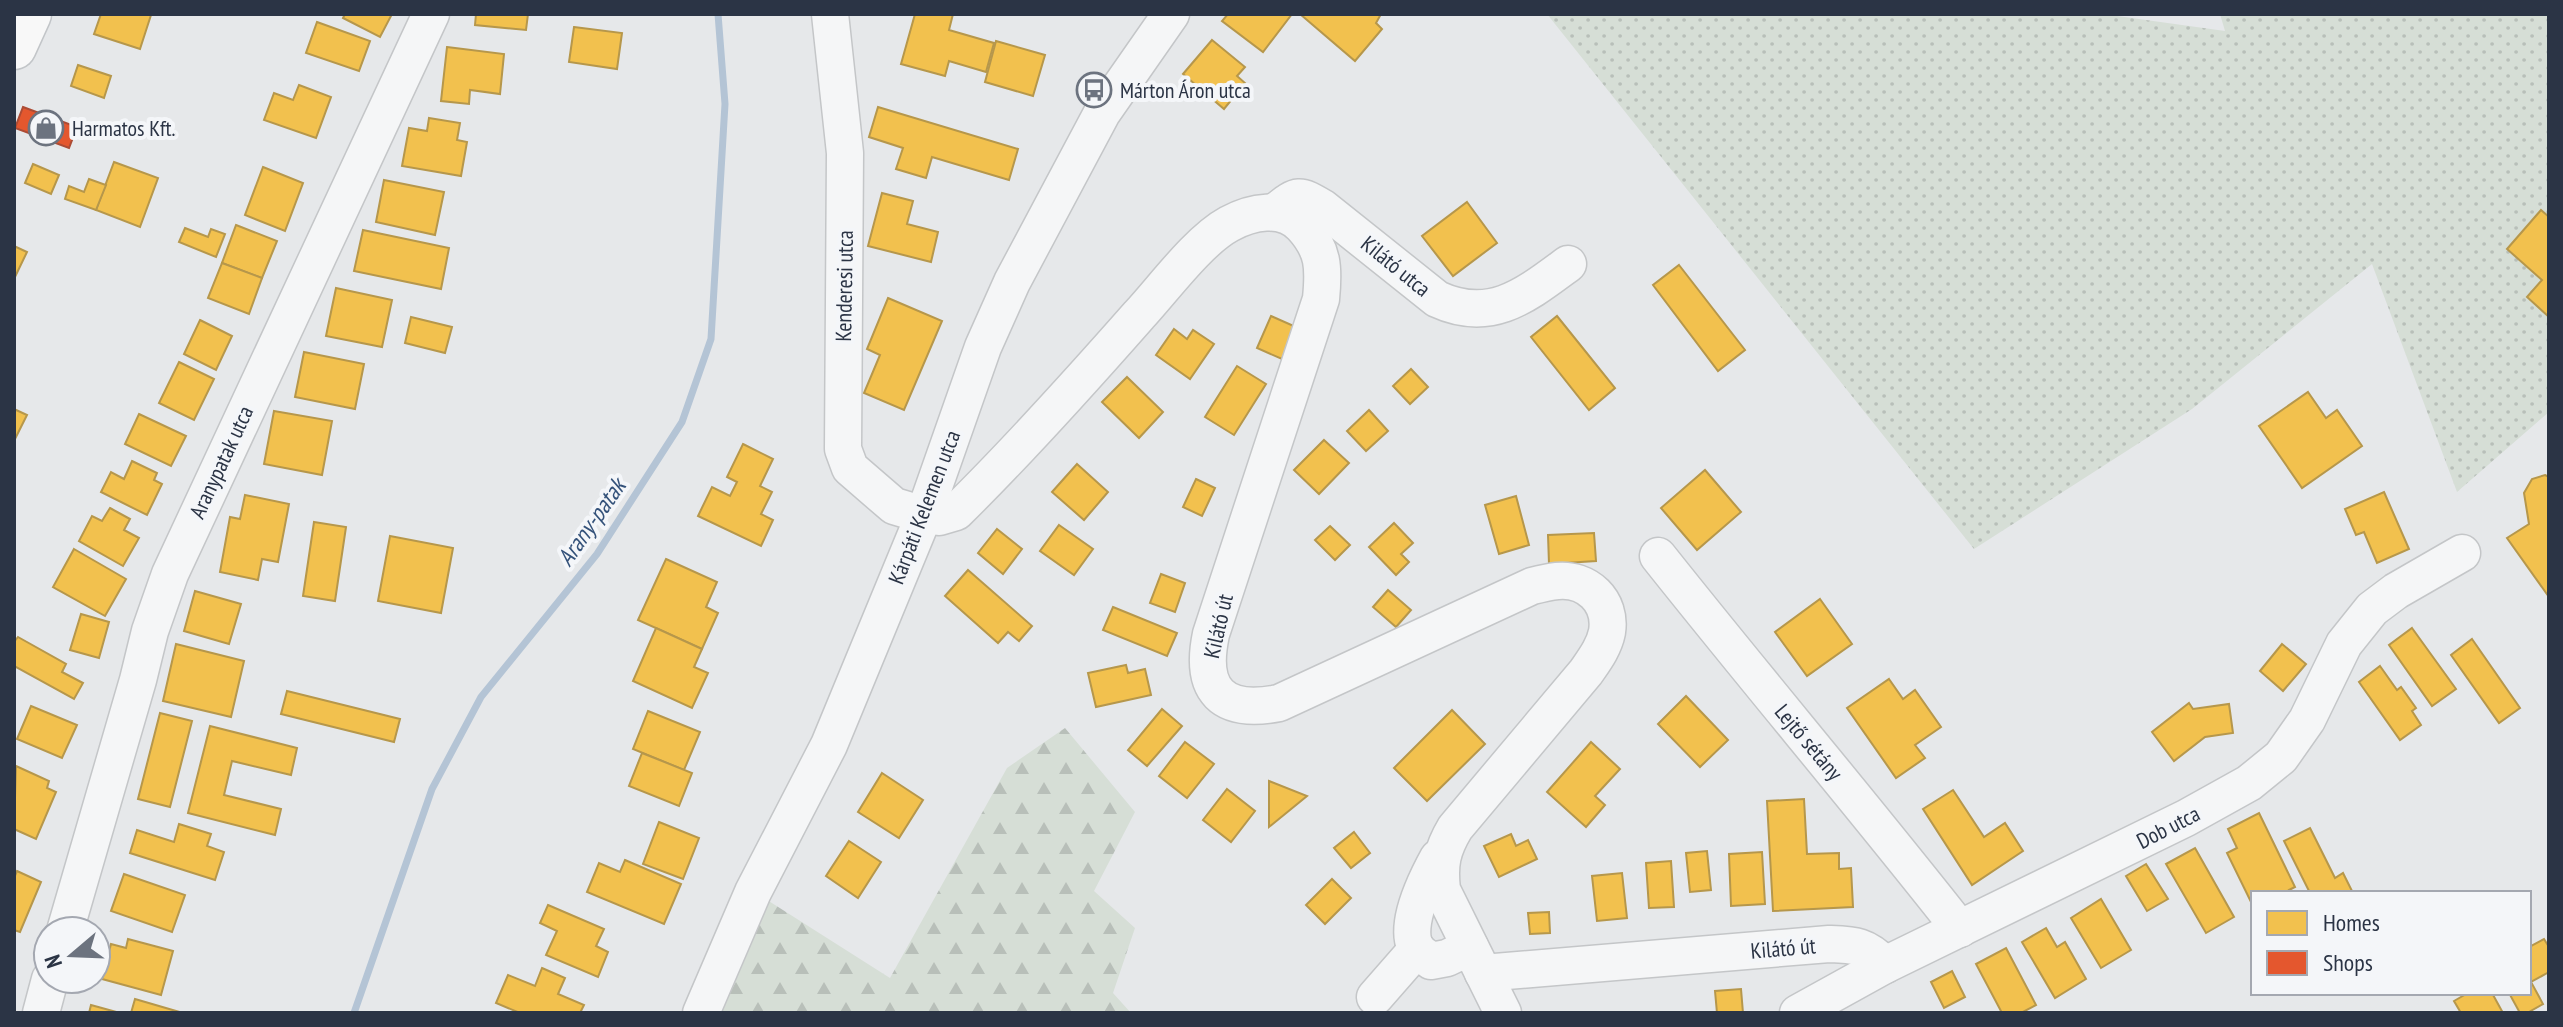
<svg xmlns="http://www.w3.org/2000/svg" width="2563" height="1027" viewBox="0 0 2563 1027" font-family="'PT Sans Narrow',sans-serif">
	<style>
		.grass { fill: url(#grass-dots) }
		.forest { fill: url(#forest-firs) }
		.homes { fill: #f2c14e; stroke: #b6974b; stroke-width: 2 }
		.shops { fill: #e4572e; stroke: #ac4c35; stroke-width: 2 }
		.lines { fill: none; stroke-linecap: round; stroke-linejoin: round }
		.stream { stroke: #b4c4d5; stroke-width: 7 }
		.minor-casing { stroke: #c4c6c8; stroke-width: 39 }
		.major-casing { stroke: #c2c5c8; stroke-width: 47 }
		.minor { stroke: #f5f6f7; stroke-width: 36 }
		.major { stroke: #f8f8f8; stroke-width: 44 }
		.labels { text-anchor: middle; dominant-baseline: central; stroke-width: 8; stroke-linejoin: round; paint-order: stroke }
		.poi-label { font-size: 22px; fill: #2b3445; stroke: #f4f6f9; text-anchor: start }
		.street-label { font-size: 22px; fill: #2b3445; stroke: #f4f6f9 }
		.water-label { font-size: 24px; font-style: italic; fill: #34527a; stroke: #f4f6f9 }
	</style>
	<defs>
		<pattern id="grass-dots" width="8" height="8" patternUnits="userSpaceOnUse" patternTransform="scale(2)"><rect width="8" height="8" fill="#d6ded6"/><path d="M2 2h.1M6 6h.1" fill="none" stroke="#b8bfb9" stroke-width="1.8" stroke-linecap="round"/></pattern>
		<pattern id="forest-firs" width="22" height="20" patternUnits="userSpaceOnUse" patternTransform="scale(2)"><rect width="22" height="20" fill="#d6ded6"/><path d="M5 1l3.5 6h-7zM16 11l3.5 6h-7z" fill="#b8bfb9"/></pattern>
	</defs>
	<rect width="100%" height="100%" fill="#e6e8ea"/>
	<polygon class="grass" points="1547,14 2103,14 2225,31 2220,14 2549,14 2549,412 2457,492 2372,264 2192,409 1974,549"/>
	<polygon class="forest" points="1065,728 1135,812 1094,891 1135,928 1113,993 1131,1013 713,1013 764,898 890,978 1007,768"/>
	<g class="homes">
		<polygon points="101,14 151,15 140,49 94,34"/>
		<polygon points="345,14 392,14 380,37 343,18"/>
		<polygon points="476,14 528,14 526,30 475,25"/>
		<polygon points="915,14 953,14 949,30 994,43 986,72 949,61 945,76 901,64"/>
		<polygon points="1228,14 1292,14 1263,52 1222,21"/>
		<polygon points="1300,14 1381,14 1376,23 1382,29 1355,61"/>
		<polygon points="317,22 370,41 359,71 306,53"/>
		<polygon points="574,27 622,33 617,69 569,62"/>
		<polygon points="1212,40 1245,67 1237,76 1245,83 1224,109 1183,74"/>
		<polygon points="996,41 1045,55 1033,96 985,82"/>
		<polygon points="447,47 504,54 500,94 470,90 469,104 441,101"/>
		<polygon points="78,65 111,76 104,98 71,86"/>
		<polygon points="299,85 331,97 316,138 264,120 274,93 293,100"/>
		<polygon points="878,107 1018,149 1009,180 932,157 926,178 896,169 903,148 869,137"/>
		<polygon points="429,118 460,123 457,140 467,142 461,176 402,166 409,128 427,131"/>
		<polygon points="114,162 158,178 140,227 96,210"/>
		<polygon points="33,164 59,175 51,194 25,183"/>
		<polygon points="263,167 303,183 285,231 245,215"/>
		<polygon points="89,179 106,185 96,210 65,199 69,186 84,192"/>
		<polygon points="384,180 444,192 435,235 376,222"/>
		<polygon points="882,193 913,201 907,224 938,232 931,262 868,246"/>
		<polygon points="1467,202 1497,243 1453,276 1422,236"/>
		<polygon points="2541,210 2549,217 2549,317 2527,297 2542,280 2507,249"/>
		<polygon points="236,225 277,241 262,278 222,263"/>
		<polygon points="185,228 208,237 211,229 225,234 216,257 179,242"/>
		<polygon points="363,230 449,248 441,289 354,271"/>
		<polygon points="14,246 27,252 14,279"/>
		<polygon points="222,263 262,278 249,314 208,298"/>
		<polygon points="1679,265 1745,350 1718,371 1653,285"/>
		<polygon points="336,288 392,300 382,347 326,336"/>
		<polygon points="888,298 942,321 904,410 864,393 880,355 867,349"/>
		<polygon points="1271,316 1296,327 1282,359 1257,348"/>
		<polygon points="1557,316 1615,388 1589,410 1531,337"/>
		<polygon points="411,317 452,327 445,353 405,343"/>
		<polygon points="200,320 232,336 216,370 184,354"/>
		<polygon points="1174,329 1187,339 1193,330 1214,344 1190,379 1156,355"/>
		<polygon points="304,352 364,364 355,409 295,397"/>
		<polygon points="179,362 214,379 194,420 159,403"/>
		<polygon points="1237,366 1266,384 1234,435 1205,417"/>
		<polygon points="1411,369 1428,387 1410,404 1393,386"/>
		<polygon points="1127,377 1163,412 1139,438 1102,402"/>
		<polygon points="2308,392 2326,418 2337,410 2362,446 2302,488 2259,426"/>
		<polygon points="14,409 27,415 14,441"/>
		<polygon points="1369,410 1388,431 1366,451 1347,431"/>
		<polygon points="274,411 332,421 322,475 264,464"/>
		<polygon points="139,414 186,436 171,466 125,444"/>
		<polygon points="1324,440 1349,463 1319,494 1294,470"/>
		<polygon points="743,444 773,459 760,486 772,492 761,514 773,520 761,546 698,516 712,487 730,496 737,482 727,477"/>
		<polygon points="132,461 157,473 154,480 162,484 147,515 101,492 111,472 124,479"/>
		<polygon points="1077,464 1108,492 1084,520 1052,492"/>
		<polygon points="1705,470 1741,512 1697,550 1661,508"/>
		<polygon points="2545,475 2549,477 2549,597 2507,538 2529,524 2524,493 2532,479"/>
		<polygon points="1196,479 1215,488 1202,516 1183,507"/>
		<polygon points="2384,492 2409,549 2377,563 2364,532 2356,535 2345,509"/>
		<polygon points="245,495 289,504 278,562 262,559 258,580 220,572 230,517 240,519"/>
		<polygon points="1516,496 1529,545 1499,554 1485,505"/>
		<polygon points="110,508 130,519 124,530 139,538 123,566 79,541 92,516 102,521"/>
		<polygon points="314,522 346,527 335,601 303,596"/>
		<polygon points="1394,523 1413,543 1401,554 1409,562 1396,575 1369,547"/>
		<polygon points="1059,525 1093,549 1074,575 1040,551"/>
		<polygon points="1330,526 1350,545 1335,560 1315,540"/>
		<polygon points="997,529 1022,549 1003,574 978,553"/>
		<polygon points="1594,533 1596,561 1549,564 1548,535"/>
		<polygon points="390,536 453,548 441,613 378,601"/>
		<polygon points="74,549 126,579 105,616 53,587"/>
		<polygon points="666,559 717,582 706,607 718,613 702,649 638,620"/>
		<polygon points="968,570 1032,626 1019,641 1008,632 998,643 945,596"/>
		<polygon points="1161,574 1185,583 1175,612 1150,603"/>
		<polygon points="1388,590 1411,610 1396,627 1373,607"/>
		<polygon points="195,591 241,604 229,644 184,631"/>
		<polygon points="1820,599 1852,644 1807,676 1775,632"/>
		<polygon points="1113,607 1177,633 1167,656 1103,630"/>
		<polygon points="81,614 109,622 99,658 70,650"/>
		<polygon points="656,628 702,649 694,667 708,673 692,708 633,681"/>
		<polygon points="2412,628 2456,689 2432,706 2389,645"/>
		<polygon points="18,637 66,664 62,672 83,683 74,699 14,666 14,642"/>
		<polygon points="2472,639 2520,708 2499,723 2451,655"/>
		<polygon points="176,644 244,661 231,717 163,701"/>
		<polygon points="2282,644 2306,664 2283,691 2260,671"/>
		<polygon points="1126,665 1128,673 1145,669 1151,695 1096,707 1088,673"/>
		<polygon points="2380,666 2397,690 2401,687 2416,708 2412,711 2421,725 2400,740 2359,682"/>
		<polygon points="1889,679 1903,699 1915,690 1941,727 1915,745 1925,758 1896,778 1847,708"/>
		<polygon points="287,691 400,719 394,742 281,714"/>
		<polygon points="1686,696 1728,740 1700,767 1658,724"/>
		<polygon points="2189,703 2193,709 2229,704 2233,733 2205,737 2174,761 2152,732"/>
		<polygon points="31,706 77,725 62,758 17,739"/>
		<polygon points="1162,709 1182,726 1147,766 1128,750"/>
		<polygon points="1452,710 1485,744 1427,801 1394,768"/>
		<polygon points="648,711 700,732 684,770 633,749"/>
		<polygon points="160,713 192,721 170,807 138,799"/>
		<polygon points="210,726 297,748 291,775 232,761 224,795 281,809 275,835 188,813"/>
		<polygon points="1185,742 1214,764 1187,798 1159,776"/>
		<polygon points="1591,742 1620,769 1595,796 1605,805 1586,827 1547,792"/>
		<polygon points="642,753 692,773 679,806 629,786"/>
		<polygon points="16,766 49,781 47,788 56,792 36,839 14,829"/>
		<polygon points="882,773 923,800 899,838 858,812"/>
		<polygon points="1269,781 1307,796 1269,827"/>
		<polygon points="1227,789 1255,811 1231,842 1203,820"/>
		<polygon points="1953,790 1984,837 2005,823 2023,851 1972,885 1923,809"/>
		<polygon points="1804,799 1807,854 1839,853 1839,869 1851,868 1853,907 1773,911 1767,801"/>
		<polygon points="2259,813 2295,887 2289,890 2291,893 2253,893 2253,906 2227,853 2237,848 2228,829"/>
		<polygon points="659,822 699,838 683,879 643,864"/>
		<polygon points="179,824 211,834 207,846 224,852 215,880 130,853 137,830 174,842"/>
		<polygon points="2310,828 2335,878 2343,873 2353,893 2310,893 2284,841"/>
		<polygon points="1354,832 1370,853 1351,868 1334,848"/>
		<polygon points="1511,834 1516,846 1528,840 1537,859 1499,877 1484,846"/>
		<polygon points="849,841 881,862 858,898 826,876"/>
		<polygon points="2195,848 2234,917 2206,933 2166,864"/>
		<polygon points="1707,851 1711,890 1690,892 1686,853"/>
		<polygon points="1762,852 1765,904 1731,906 1729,854"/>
		<polygon points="625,860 681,884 664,924 587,892 599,863 620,872"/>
		<polygon points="1671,861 1674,907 1649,908 1646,863"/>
		<polygon points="2146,864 2168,899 2147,911 2126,876"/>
		<polygon points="17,871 41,882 20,932 14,930 14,878"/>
		<polygon points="1622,873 1627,918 1597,921 1592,876"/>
		<polygon points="124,874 185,895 172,932 111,911"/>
		<polygon points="1332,879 1351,898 1325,924 1306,905"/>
		<polygon points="2101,899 2131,950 2101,968 2071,918"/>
		<polygon points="548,905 604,929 596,946 608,952 598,977 546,955 557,931 540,923"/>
		<polygon points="1549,912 1550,933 1530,934 1528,913"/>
		<polygon points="2046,928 2057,947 2065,942 2086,979 2055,998 2022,942"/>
		<polygon points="128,939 173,951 161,995 102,979 111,944 126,948"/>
		<polygon points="2544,939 2549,947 2549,972 2531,982 2543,1004 2527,1013 2520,1013 2509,993 2529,993 2529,947"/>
		<polygon points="2006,948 2036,1005 2021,1013 2002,1013 1976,964"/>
		<polygon points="542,968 565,978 558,994 584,1005 580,1013 520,1013 496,1003 508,975 535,986"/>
		<polygon points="1952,971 1965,997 1944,1008 1931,982"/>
		<polygon points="1741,989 1743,1013 1717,1013 1715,991"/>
		<polygon points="2468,993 2492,993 2503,1013 2461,1013 2454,1001"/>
		<polygon points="135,999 183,1013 131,1013"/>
		<polygon points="91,1005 120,1013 89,1013"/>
	</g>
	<polygon class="shops" points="23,107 77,127 69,148 15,128"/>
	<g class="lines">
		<polyline class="stream" points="354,1013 432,789 481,697 597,554 682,422 711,339 725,104 718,14"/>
		<g class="minor-casing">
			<g id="minor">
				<path d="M830,14l15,139 -2,296 7,19 44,38 30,9 15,2 17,-5c64,-63 124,-130 183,-197 25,-27 59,-74 90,-91 22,-12 53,-19 73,2 22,24 22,42 19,73l-110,335c-12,57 11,80 68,69l253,-117c8,-2 16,-4 25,-5 30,-3 55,20 50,51 -3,15 -12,27 -21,40l-131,156c-13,22 -16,36 -13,62l61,123"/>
				<path d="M1275,212c23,-18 23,-19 48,-4l114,91c54,25 89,-4 131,-35"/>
				<path d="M1658,556c100,126 203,247 302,373"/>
				<path d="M1438,858c-11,20 -35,68 -22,90 3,5 10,9 15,13l16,-3 23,-11"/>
				<polyline points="65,931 138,680 150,631 170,574 431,14"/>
				<path d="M1483,973l346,-29c26,1 37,1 56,21"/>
				<polyline points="1375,997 1417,949"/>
				<polyline points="41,1013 50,979"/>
				<polyline points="701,1013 753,892 829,745 924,515 983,347 1012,282 1102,113 1171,14"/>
				<polyline points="1798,1013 1885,965 2186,818 2249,783 2281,757 2307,720 2344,644 2372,609 2396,591 2462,553"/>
			</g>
		</g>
		<g class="major-casing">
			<polyline id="major" points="14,47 29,14"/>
		</g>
		<use href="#minor" class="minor"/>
		<use href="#major" class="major"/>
	</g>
	<defs>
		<g id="bus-ring" transform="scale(1.8)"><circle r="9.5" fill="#f4f6f9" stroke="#6c737f" stroke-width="1.5"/><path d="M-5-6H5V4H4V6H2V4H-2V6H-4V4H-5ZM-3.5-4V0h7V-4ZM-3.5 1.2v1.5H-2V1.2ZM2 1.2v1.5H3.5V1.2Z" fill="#6c737f"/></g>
		<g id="shop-ring" transform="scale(1.8)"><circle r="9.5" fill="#f4f6f9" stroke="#6c737f" stroke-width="1.5"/><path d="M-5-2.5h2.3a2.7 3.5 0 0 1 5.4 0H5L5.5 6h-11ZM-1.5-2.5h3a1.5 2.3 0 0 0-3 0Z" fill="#6c737f"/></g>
	</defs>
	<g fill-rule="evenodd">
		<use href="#bus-ring" x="1094" y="90"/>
		<use href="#shop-ring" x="46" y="128"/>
	</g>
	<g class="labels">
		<g class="poi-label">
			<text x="1120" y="90">Márton Áron utca</text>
			<text x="72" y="128">Harmatos Kft.</text>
		</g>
		<g class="street-label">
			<text transform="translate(1396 266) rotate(39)">Kilátó utca</text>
			<text transform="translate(844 286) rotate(-89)">Kenderesi utca</text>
			<text transform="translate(221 462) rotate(-65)">Aranypatak utca</text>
			<text transform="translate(924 507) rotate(-69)">Kárpáti Kelemen utca</text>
			<text transform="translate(1218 626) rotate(-77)">Kilátó út</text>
			<text transform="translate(1809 742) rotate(50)">Lejtő sétány</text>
			<text transform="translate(2168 827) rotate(-27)">Dob utca</text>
			<text transform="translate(1783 948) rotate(-5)">Kilátó út</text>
		</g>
		<g class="water-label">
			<text transform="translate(591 522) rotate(-55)">Arany-patak</text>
		</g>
	</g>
	<rect width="2563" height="1027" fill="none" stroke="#2b3445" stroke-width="32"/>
	<rect x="2251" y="891" width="280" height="104" fill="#f4f6f9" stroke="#a4a8b1" stroke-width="2"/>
	<rect x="2267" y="911" width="40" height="24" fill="#f2c14e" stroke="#a4a8b1" stroke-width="2"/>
	<text x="2323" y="931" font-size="24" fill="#2b3445">Homes</text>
	<rect x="2267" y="951" width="40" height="24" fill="#e4572e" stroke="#a4a8b1" stroke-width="2"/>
	<text x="2323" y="971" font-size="24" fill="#2b3445">Shops</text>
	<g transform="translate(72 955) rotate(251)"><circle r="38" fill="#f4f6f9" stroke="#a4a8b1" stroke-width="2"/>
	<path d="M0-6L14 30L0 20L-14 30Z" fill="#6c737f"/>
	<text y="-12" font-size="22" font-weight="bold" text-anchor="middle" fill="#2b3445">N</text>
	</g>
</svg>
